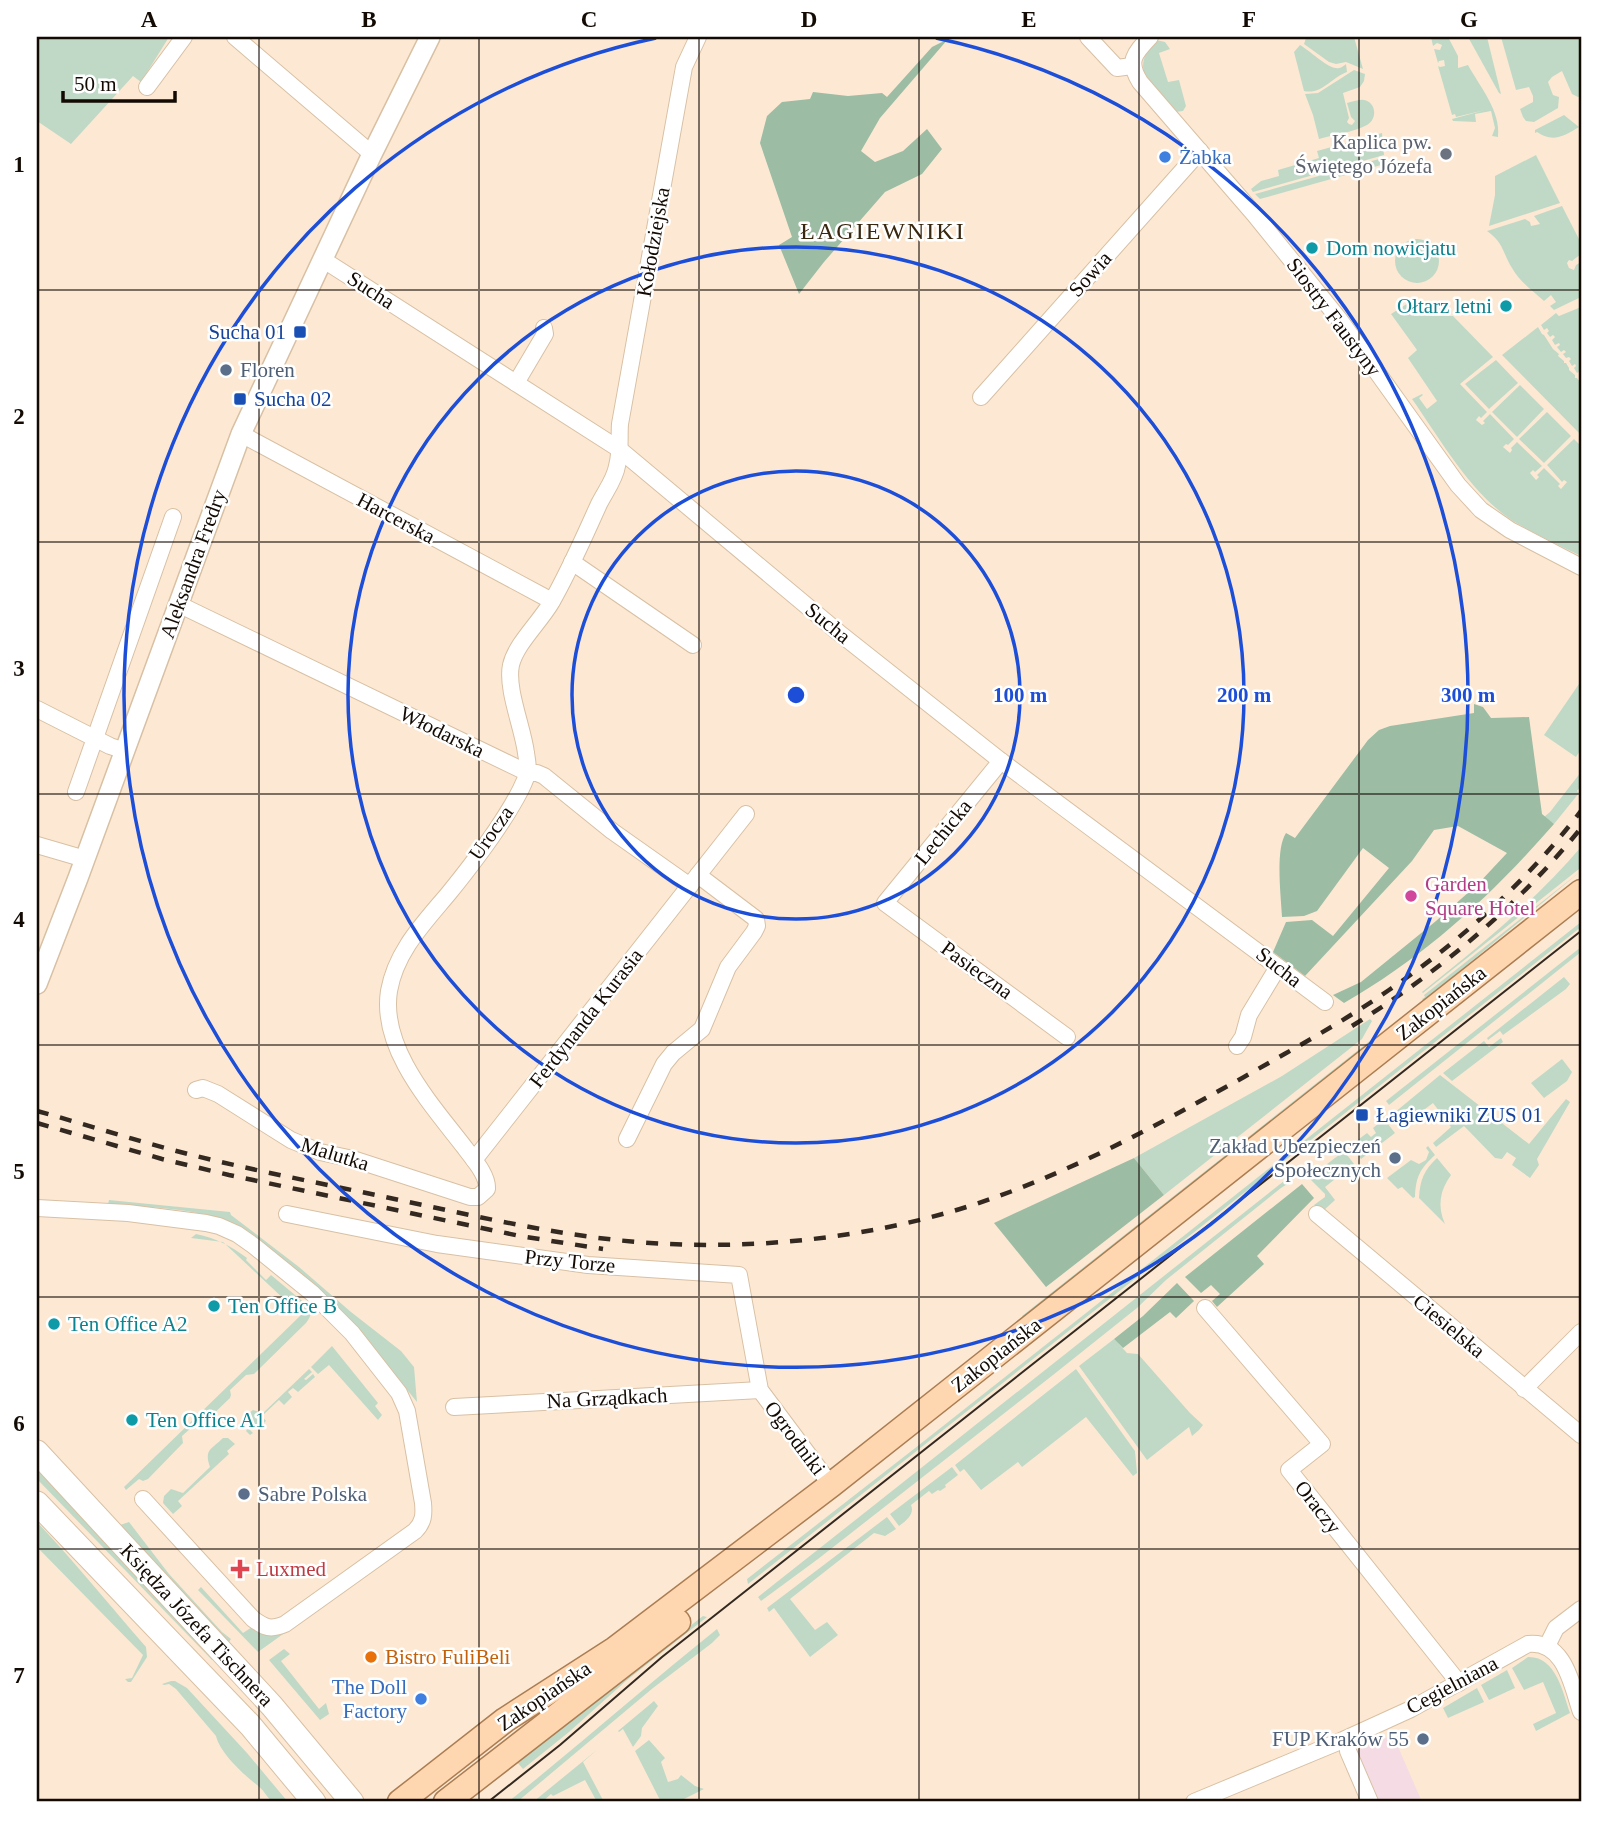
<svg xmlns="http://www.w3.org/2000/svg" width="1618" height="1839" viewBox="0 0 1618 1839" font-family="Georgia,serif">
	<style>
		.education { fill: #f5dbe3 }
		.green { fill: #c0d9c6 }
		.forest { fill: #9cbca4 }
		.lines { fill: none; stroke-linecap: round; stroke-linejoin: round }
		.minor-casing { stroke: #d8c0a4; stroke-width: 18 }
		.tertiary-casing { stroke: #d8c0a4; stroke-width: 22 }
		.secondary-casing { stroke: #d8c0a4; stroke-width: 25 }
		.primary-casing { stroke: #ab7d52; stroke-width: 27 }
		.minor { stroke: #fff; stroke-width: 16 }
		.tertiary { stroke: #fff; stroke-width: 19 }
		.secondary { stroke: #fff; stroke-width: 23 }
		.primary { stroke: #fed6b0; stroke-width: 24 }
		.tram { stroke: #332920; stroke-width: 2 }
		.rail { stroke: #332920; stroke-width: 4.5; stroke-dasharray: 12 12; stroke-linecap: butt }
		.grid { fill: none; stroke: #120a03; stroke-width: 2; stroke-opacity: 0.55 }
		.ring { fill: none; stroke: #1d4ed8; stroke-width: 3.5 }
		.worship-dot { fill: #6b7280; stroke: #fff; stroke-width: 2.5 }
		.shop-dot { fill: #3f7fe0; stroke: #fff; stroke-width: 2.5 }
		.culture-dot { fill: #0f9aa8; stroke: #fff; stroke-width: 2.5 }
		.transit-dot { fill: #1a4fb4; stroke: #fff; stroke-width: 2.5 }
		.service-dot { fill: #5c6f8a; stroke: #fff; stroke-width: 2.5 }
		.hotel-dot { fill: #d1479c; stroke: #fff; stroke-width: 2.5 }
		.health-dot { fill: #e0444e; stroke: #fff; stroke-width: 2.5 }
		.food-dot { fill: #e8710a; stroke: #fff; stroke-width: 2.5 }
		.labels { text-anchor: middle; dominant-baseline: central; stroke-width: 5; stroke-linejoin: round; paint-order: stroke }
		.worship-label { font-size: 21px; fill: #5b616d; stroke: #fff; text-anchor: end }
		.shop-label { font-size: 21px; fill: #366cbe; stroke: #fff; text-anchor: start }
		.street-label { font-size: 21px; fill: #120a03; stroke: #fff }
		.culture-label { font-size: 21px; fill: #0d838f; stroke: #fff; text-anchor: start }
		.transit-label { font-size: 21px; fill: #164399; stroke: #fff; text-anchor: start }
		.service-label { font-size: 21px; fill: #4e5e75; stroke: #fff; text-anchor: start }
		.hotel-label { font-size: 21px; fill: #b23c85; stroke: #fff; text-anchor: start }
		.health-label { font-size: 21px; fill: #be3a42; stroke: #fff; text-anchor: start }
		.food-label { font-size: 21px; fill: #c56008; stroke: #fff; text-anchor: start }
		.quarter-label { font-size: 24px; letter-spacing: 2px; fill: #39270f; stroke: #fff }
		.centre { fill: #1d4ed8; stroke: #fff; stroke-width: 3.5 }
		.ring-label { font-size: 21px; text-anchor: middle; font-weight: bold; fill: #1d4ed8; stroke: #fff; stroke-width: 5; stroke-linejoin: round; paint-order: stroke }
		.neatline { fill: none; stroke: #120a03; stroke-width: 2.5 }
		.grid-label { font-size: 23px; text-anchor: middle; font-weight: bold; fill: #120a03 }
	</style>
	<rect width="100%" height="100%" fill="#fde9d3"/>
	<polygon class="education" points="1393,1735 1422,1802 1374,1802 1352,1752"/>
	<g class="green">
		<polygon points="37,37 169,37 141,82 133,76 71,144 37,121"/>
		<polygon points="1305,37 1354,37 1363,69 1346,62 1336,64 1329,62 1304,44 1306,38"/>
		<path d="M1431,37h17l10,19v12l10,-3c12,22 33,46 30,72l-6,-1 3,-8 -4,-17 -16,3 1,8 -23,-1 -1,-2 33,-9 -29,7 -1,-3 -3,1 -14,-49 2,1 5,-1 -1,-6 -5,1 -1,2 -4,-14 6,1 2,-5 -5,-2 -4,3z"/>
		<polygon points="1468,37 1487,37 1501,94 1499,93"/>
		<polygon points="1501,37 1581,37 1581,96 1578,97 1572,94 1562,71 1552,77 1548,82 1553,95 1559,97 1558,108 1534,122 1526,121 1523,117 1520,109 1533,102 1533,96 1529,87 1516,90"/>
		<path d="M1156,40l9,2 5,7 -11,4 9,29 11,-2 7,26 -3,5 -8,1c-22,-26 -48,-41 -19,-72z"/>
		<path d="M1300,45c9,5 26,22 36,23 5,1 7,-2 10,-4l1,8c-15,5 -25,23 -43,19l-10,-39z"/>
		<path d="M1354,70l11,4 -1,7 -4,6 -17,6 6,25 -2,4 2,2 3,1 3,-4 -4,-4 -4,-14c5,-1 12,-4 17,-3 12,2 14,19 3,25 -13,7 -34,10 -48,14l-6,-24 -8,-21 13,-1z"/>
		<path d="M1564,115l15,12c-14,9 -27,16 -42,5l-2,1v-3z"/>
		<polygon points="1382,133 1384,155 1253,192 1251,189 1261,181 1279,176 1278,170 1319,158 1317,151"/>
		<polygon points="1536,155 1560,203 1489,226 1495,195 1495,176"/>
		<polygon points="1379,159 1381,165 1260,199 1255,194"/>
		<path d="M1562,206l19,37v11l-9,7 -3,-1 -2,3 2,5 5,2 2,-5 5,-3v35l-27,13 -4,-4 6,-4 -5,-7 -7,6c-11,-10 -25,-20 -32,-33 -10,-16 -8,-25 -25,-37l38,-12 5,3 1,4 9,-2 -6,-8z"/>
		<circle cx="1417" cy="261" r="22"/>
		<path d="M1413,300l1,16h39l40,41 -33,27 27,28 -6,6 -2,-2 -3,4 6,5 3,-2 -2,-2 7,-7 24,25 -6,6 -2,-1 -3,3 7,6 2,-3 -1,-2 6,-6 25,24 -7,6 -2,-2 -3,3 6,7 3,-3 -2,-2 7,-7 16,16 -2,2 3,3 6,-7 -3,-2 -2,2 -15,-17 27,-26 7,7v110c-22,-11 -47,-22 -68,-35 -43,-28 -72,-81 -101,-122l10,-5 1,1 -4,3 8,11 10,-8 -29,-43 9,-8 -26,-36z"/>
		<polygon points="1581,307 1581,373 1580,371 1577,373 1574,368 1576,366 1575,364 1572,366 1569,361 1571,359 1569,357 1566,358 1563,354 1566,352 1564,350 1561,352 1557,347 1560,345 1559,343 1555,345 1552,340 1555,337 1553,335 1550,337 1547,333 1549,331 1547,328 1544,330 1541,325 1556,313 1559,316"/>
		<polygon points="1538,327 1542,334 1544,335 1553,349 1559,354 1558,356 1564,361 1564,363 1566,363 1569,368 1569,370 1575,375 1575,378 1577,378 1580,382 1581,435 1502,355"/>
		<polygon points="1496,360 1518,383 1489,409 1465,384"/>
		<polygon points="1520,385 1544,409 1517,437 1492,412"/>
		<polygon points="1547,412 1571,436 1544,463 1519,439"/>
		<polygon points="1581,681 1581,749 1576,757 1544,735"/>
		<polygon points="1581,772 1581,786 1577,791 1579,793 1554,824 1544,817 1550,812"/>
		<path d="M1581,847v18l-2,4 -156,124 -1,-1c57,-45 112,-90 159,-145z"/>
		<polygon points="1581,871 1445,983 1439,988 1440,990 1424,1002 1422,999 1425,997 1424,995"/>
		<polygon points="1581,922 1581,927 748,1584 747,1579 919,1445"/>
		<polygon points="1581,947 1581,952 1389,1105 1386,1101"/>
		<polygon points="1564,977 1570,984 1566,989 1503,1035 1500,1031 1488,1040 1487,1038"/>
		<polygon points="1370,1019 1372,1021 1362,1039 1164,1195 1134,1158 1282,1076"/>
		<polygon points="1376,1036 1382,1039 1028,1320 1022,1316"/>
		<polygon points="1501,1038 1503,1042 1452,1081 1443,1073 1484,1041 1489,1047"/>
		<polygon points="1562,1059 1572,1072 1567,1081 1544,1098 1531,1083"/>
		<polygon points="1440,1075 1529,1144 1566,1099 1570,1102 1537,1159 1539,1165 1530,1178 1512,1165 1516,1158 1507,1152 1502,1159 1495,1158 1464,1126 1436,1147 1433,1143 1451,1127 1433,1103 1404,1125 1394,1113"/>
		<polygon points="1384,1119 1395,1133 1361,1159 1351,1145 1367,1133 1371,1137 1376,1133 1373,1128"/>
		<path d="M1428,1146l7,9c-15,14 -19,21 -20,42l-2,1 -11,-11 -4,2 -11,-11 24,-18 8,4 7,-4 3,-8 -3,-4z"/>
		<polygon points="1344,1151 1354,1164 1325,1187 1335,1200 1323,1211 1314,1205 1325,1197 1325,1194 1309,1178"/>
		<path d="M1437,1158l14,17c-11,15 -14,31 -6,49l-26,-26c1,-18 5,-28 18,-40z"/>
		<polygon points="1289,1177 1292,1181 1281,1188 1166,1280 1137,1308 1053,1375 818,1559 761,1601 758,1597"/>
		<path d="M109,1200l121,12 1,3 68,52 52,45 50,39 13,16 3,35 -71,-87 -15,-15 -84,-69c-42,-24 -92,-23 -139,-27z"/>
		<path d="M196,1234c20,4 35,12 51,24l-1,2 20,20 5,-5 36,30c6,7 4,11 -1,18l-52,51 -8,1 -16,15 1,5 -1,3 -23,22 -8,1 -17,15 1,7 -35,36 -5,2 -4,-2 -13,11 -2,-3 177,-172 -78,-73 -32,-4z"/>
		<polygon points="1114,1339 1127,1353 1138,1354 1190,1413 1203,1425 1199,1430 1192,1436 1189,1427 1147,1460 1079,1366"/>
		<polygon points="332,1346 378,1403 375,1406 382,1415 378,1420 329,1365 318,1374 311,1367"/>
		<polygon points="309,1369 312,1372 304,1379 306,1380 313,1374 315,1377 298,1392 293,1388 288,1392 292,1397 284,1405 279,1400 262,1416 266,1421 257,1429 253,1425 249,1429 253,1433 250,1435 246,1431 249,1427 244,1421 245,1416 253,1410 263,1413"/>
		<polygon points="1076,1369 1135,1451 1137,1473 1133,1476 1086,1417 1022,1467 1018,1462 981,1490 964,1469 960,1472 955,1465"/>
		<path d="M223,1438h5l7,6 -8,7 2,3 -51,47 4,5 -9,8 -10,-11 1,-7 7,-7 12,4 27,-26c-6,-18 1,-17 13,-29z"/>
		<polygon points="37,1467 215,1657 212,1660 37,1479"/>
		<path d="M952,1467l6,8 -13,10 1,2 -6,4 -2,-1 -6,4 -3,-3 -18,14c4,9 -5,16 -12,21l-9,-12z"/>
		<polygon points="887,1517 896,1529 885,1536 874,1533 790,1599 815,1630 827,1622 838,1635 810,1657 774,1608 769,1612 767,1608"/>
		<path d="M37,1522c38,40 73,84 109,125l1,10 -16,25h-3l-3,-3 7,-1 11,-23 -106,-108z"/>
		<polygon points="129,1522 169,1574 222,1632 231,1639 229,1642 220,1635 120,1525"/>
		<polygon points="201,1587 243,1633 252,1627 293,1627 258,1652 198,1590"/>
		<polygon points="703,1616 707,1617 627,1680 569,1732 523,1769 516,1761"/>
		<path d="M717,1629l3,6 -8,8 -59,45 -136,114h-9c70,-56 138,-116 209,-173z"/>
		<polygon points="284,1649 290,1654 281,1661 319,1709 326,1703 329,1714 320,1720 269,1660"/>
		<path d="M1528,1657c28,-1 35,36 42,56l-34,18 -3,-7 23,-11 -13,-31 -19,8 -12,-22z"/>
		<polygon points="1507,1670 1515,1688 1489,1700 1481,1685"/>
		<path d="M171,1681h4l12,7 60,65 41,49h-16c-5,-5 -9,-13 -15,-17 -14,-11 -37,-32 -41,-49l-40,-47 -7,-5 -5,1 -2,-1z"/>
		<polygon points="1477,1688 1484,1702 1448,1718 1443,1708"/>
		<polygon points="654,1701 658,1706 642,1728 641,1736 633,1747 623,1729 619,1732 618,1731"/>
		<polygon points="649,1740 665,1758 661,1762 668,1782 678,1779 681,1775 695,1786 704,1789 678,1802 661,1802 635,1751"/>
		<polygon points="598,1749 583,1762 604,1802 597,1802 585,1780 553,1796 551,1794 542,1802 533,1802"/>
	</g>
	<g class="forest">
		<polygon points="948,39 880,118 861,151 875,162 903,151 927,129 942,149 922,174 885,192 824,262 799,294 779,245 792,237 760,143 767,116 782,102 810,99 813,92 848,96 882,93 887,97 932,47"/>
		<path d="M1474,704l9,3 8,11 38,-1 13,97 12,10c-64,73 -127,131 -210,179l-11,-8 28,-13 75,-61 42,-37 29,-31 -49,-27 -24,4 -22,31 -107,115 -32,-24 13,-30 26,-2 21,16 56,-68 -26,-20 -46,63 -13,5 -22,1c-1,-22 -7,-67 4,-84l9,5 73,-98 11,-10 11,-4 84,-13z"/>
		<polygon points="1134,1158 1164,1195 1046,1287 994,1223"/>
		<polygon points="1302,1184 1314,1198 1257,1256 1264,1264 1217,1307 1212,1301 1220,1294 1211,1285 1201,1293 1185,1277"/>
		<polygon points="1177,1283 1194,1301 1176,1318 1170,1312 1123,1348 1114,1339 1143,1316"/>
	</g>
	<g class="lines">
		<g class="minor-casing">
			<g id="minor">
				<polyline points="235,37 372,154"/>
				<polyline points="1088,37 1117,68 1132,66"/>
				<path d="M1150,37c-16,17 -23,24 -10,45l114,132 85,105 119,166 23,25 29,20 71,37"/>
				<polyline points="147,87 184,37"/>
				<polyline points="322,259 619,449 838,632 1001,761 1325,1002"/>
				<polyline points="516,383 545,334 544,328"/>
				<polyline points="981,397 1200,151"/>
				<polyline points="241,434 552,601"/>
				<polyline points="572,562 693,645"/>
				<polyline points="178,604 528,773 537,773 544,776 612,831 690,886"/>
				<polyline points="37,709 110,746 125,751"/>
				<polyline points="1001,761 885,903 1067,1037"/>
				<polyline points="76,792 173,517"/>
				<polyline points="37,845 85,859"/>
				<polyline points="1237,1046 1243,1037 1249,1015 1278,967"/>
				<path d="M196,1090l7,-2 15,6 73,46 29,12 33,7 117,38h8l9,-8c1,-14 -14,-30 -22,-41 -33,-43 -85,-99 -76,-157 7,-40 35,-68 60,-98 26,-32 53,-67 72,-104 2,-5 5,-10 6,-15 2,-6 0,-14 -1,-21 -3,-25 -20,-64 -15,-88 5,-21 28,-42 40,-62 18,-31 33,-66 48,-99 6,-12 16,-25 18,-38 4,-14 2,-29 3,-42l64,-357 14,-30"/>
				<polyline points="627,1139 664,1064 673,1053 702,1029 728,967 754,932 757,926 756,919 698,875"/>
				<polyline points="474,1160 746,814"/>
				<path d="M37,1208l91,5 78,10 13,3 18,8 17,12 58,47 40,40 47,60 8,18 16,92c1,11 1,19 -8,28l-130,93c-14,6 -20,4 -32,-5l-110,-120"/>
				<polyline points="287,1214 437,1244 588,1265 739,1275 760,1390 831,1485"/>
				<polyline points="1317,1214 1581,1435"/>
				<polyline points="1205,1308 1322,1444 1289,1470 1459,1683"/>
				<polyline points="1524,1389 1581,1332"/>
				<polyline points="454,1407 760,1390"/>
				<polyline points="1547,1646 1556,1628 1581,1609"/>
				<polyline points="1348,1751 1370,1802"/>
				<path d="M1194,1802l149,-62 68,-31 117,-65c37,-4 44,42 53,68"/>
			</g>
		</g>
		<g class="tertiary-casing">
			<polyline id="tertiary" points="37,984 78,878 241,434 372,154 430,37"/>
		</g>
		<g class="secondary-casing">
			<g id="secondary">
				<polyline points="37,1452 272,1706 352,1802"/>
				<polyline points="37,1503 250,1725 314,1802"/>
			</g>
		</g>
		<g class="primary-casing">
			<g id="primary">
				<polyline points="400,1802 505,1720 615,1649 831,1485 1581,892"/>
				<polyline points="446,1802 678,1622"/>
			</g>
		</g>
		<use href="#minor" class="minor"/>
		<use href="#tertiary" class="tertiary"/>
		<use href="#secondary" class="secondary"/>
		<use href="#primary" class="primary"/>
		<polyline class="tram" points="488,1802 560,1745 662,1657 1581,931"/>
		<g class="rail">
			<path d="M1352,1026c86,-53 165,-119 229,-198"/>
			<path d="M37,1111c51,14 103,31 155,44 68,17 138,30 207,45 72,15 144,32 217,40 114,12 234,2 344,-31 101,-31 192,-81 284,-132 49,-28 99,-55 145,-87 72,-49 139,-110 192,-179"/>
			<polyline points="37,1123 162,1159 229,1175 520,1236 603,1249"/>
		</g>
	</g>
	<path class="grid" d="M259,37v1765M479,37v1765M699,37v1765M919,37v1765M1139,37v1765M1359,37v1765M37,290h1544M37,542h1544M37,794h1544M37,1045h1544M37,1297h1544M37,1549h1544"/>
	<g class="ring">
		<circle cx="796" cy="695" r="224"/>
		<circle cx="796" cy="695" r="448"/>
		<path d="M936 38A672 672 0 1 1 656 38"/>
	</g>
	<circle class="worship-dot" cx="1446" cy="154" r="7"/>
	<g class="shop-dot">
		<circle cx="1165" cy="157" r="7"/>
		<circle cx="421" cy="1699" r="7"/>
	</g>
	<g class="culture-dot">
		<circle cx="1312" cy="248" r="7"/>
		<circle cx="1506" cy="306" r="7"/>
		<circle cx="214" cy="1306" r="7"/>
		<circle cx="54" cy="1324" r="7"/>
		<circle cx="132" cy="1420" r="7"/>
	</g>
	<g class="transit-dot">
		<rect x="293" y="325" width="14" height="14" rx="3.5"/>
		<rect x="233" y="392" width="14" height="14" rx="3.5"/>
		<rect x="1355" y="1108" width="14" height="14" rx="3.5"/>
	</g>
	<g class="service-dot">
		<circle cx="226" cy="370" r="7"/>
		<circle cx="1395" cy="1158" r="7"/>
		<circle cx="244" cy="1494" r="7"/>
		<circle cx="1423" cy="1739" r="7"/>
	</g>
	<circle class="hotel-dot" cx="1411" cy="896" r="7"/>
	<path class="health-dot" d="M236.5 1558.5h7v7h7v7h-7v7h-7v-7h-7v-7h7z"/>
	<circle class="food-dot" cx="371" cy="1657" r="7"/>
	<g class="labels">
		<g class="worship-label">
			<text x="1432" y="142">Kaplica pw.<tspan x="1432" dy="24">Świętego Józefa</tspan></text>
		</g>
		<g class="shop-label">
			<text x="1179" y="157">Żabka</text>
			<text x="407" y="1687" text-anchor="end">The Doll<tspan x="407" dy="24">Factory</tspan></text>
		</g>
		<g class="street-label">
			<text transform="translate(653 242) rotate(-80)">Kołodziejska</text>
			<text transform="translate(1090 274) rotate(-48)">Sowia</text>
			<text transform="translate(371 290) rotate(33)">Sucha</text>
			<text transform="translate(1334 317) rotate(53)">Siostry Faustyny</text>
			<text transform="translate(396 518) rotate(28)">Harcerska</text>
			<text transform="translate(193 564) rotate(-70)">Aleksandra Fredry</text>
			<text transform="translate(828 623) rotate(39)">Sucha</text>
			<text transform="translate(442 732) rotate(26)">Włodarska</text>
			<text transform="translate(943 832) rotate(-51)">Lechicka</text>
			<text transform="translate(491 833) rotate(-55)">Urocza</text>
			<text transform="translate(1279 967) rotate(38)">Sucha</text>
			<text transform="translate(977 970) rotate(36)">Pasieczna</text>
			<text transform="translate(1441 1003) rotate(-38)">Zakopiańska</text>
			<text transform="translate(586 1018) rotate(-52)">Ferdynanda Kurasia</text>
			<text transform="translate(335 1154) rotate(17)">Malutka</text>
			<text transform="translate(570 1261) rotate(6)">Przy Torze</text>
			<text transform="translate(1449 1326) rotate(40)">Ciesielska</text>
			<text transform="translate(996 1355) rotate(-38)">Zakopiańska</text>
			<text transform="translate(607 1398) rotate(-3)">Na Grządkach</text>
			<text transform="translate(795 1438) rotate(53)">Ogrodniki</text>
			<text transform="translate(1318 1507) rotate(52)">Oraczy</text>
			<text transform="translate(197 1625) rotate(47)">Księdza Józefa Tischnera</text>
			<text transform="translate(1452 1685) rotate(-28)">Cegielniana</text>
			<text transform="translate(544 1696) rotate(-34)">Zakopiańska</text>
		</g>
		<g class="culture-label">
			<text x="1326" y="248">Dom nowicjatu</text>
			<text x="1492" y="306" text-anchor="end">Ołtarz letni</text>
			<text x="228" y="1306">Ten Office B</text>
			<text x="68" y="1324">Ten Office A2</text>
			<text x="146" y="1420">Ten Office A1</text>
		</g>
		<g class="transit-label">
			<text x="286" y="332" text-anchor="end">Sucha 01</text>
			<text x="254" y="399">Sucha 02</text>
			<text x="1376" y="1115">Łagiewniki ZUS 01</text>
		</g>
		<g class="service-label">
			<text x="240" y="370">Floren</text>
			<text x="1381" y="1146" text-anchor="end">Zakład Ubezpieczeń<tspan x="1381" dy="24">Społecznych</tspan></text>
			<text x="258" y="1494">Sabre Polska</text>
			<text x="1409" y="1739" text-anchor="end">FUP Kraków 55</text>
		</g>
		<g class="hotel-label">
			<text x="1425" y="884">Garden<tspan x="1425" dy="24">Square Hotel</tspan></text>
		</g>
		<g class="health-label">
			<text x="256" y="1569">Luxmed</text>
		</g>
		<g class="food-label">
			<text x="385" y="1657">Bistro FuliBeli</text>
		</g>
		<g class="quarter-label">
			<text x="883" y="231">ŁAGIEWNIKI</text>
		</g>
	</g>
	<circle cx="796" cy="695" r="10" class="centre"/>
	<g class="ring-label">
		<text x="1020" y="702">100 m</text>
		<text x="1244" y="702">200 m</text>
		<text x="1468" y="702">300 m</text>
	</g>
	<rect width="1618" height="1839" fill="none" stroke="#ffffff" stroke-width="77"/>
	<path d="M63 91v10h112v-10" fill="none" stroke="#120a03" stroke-width="3.5"/>
	<text x="74" y="91" font-size="21" fill="#120a03" stroke="#ffffff" stroke-width="5" paint-order="stroke">50 m</text>
	<rect x="38" y="38" width="1542" height="1762" class="neatline"/>
	<g class="grid-label">
		<text x="149" y="27">A</text>
		<text x="369" y="27">B</text>
		<text x="589" y="27">C</text>
		<text x="809" y="27">D</text>
		<text x="1029" y="27">E</text>
		<text x="1249" y="27">F</text>
		<text x="1469" y="27">G</text>
		<text x="19" y="172">1</text>
		<text x="19" y="424">2</text>
		<text x="19" y="676">3</text>
		<text x="19" y="927">4</text>
		<text x="19" y="1179">5</text>
		<text x="19" y="1431">6</text>
		<text x="19" y="1683">7</text>
	</g>
</svg>
